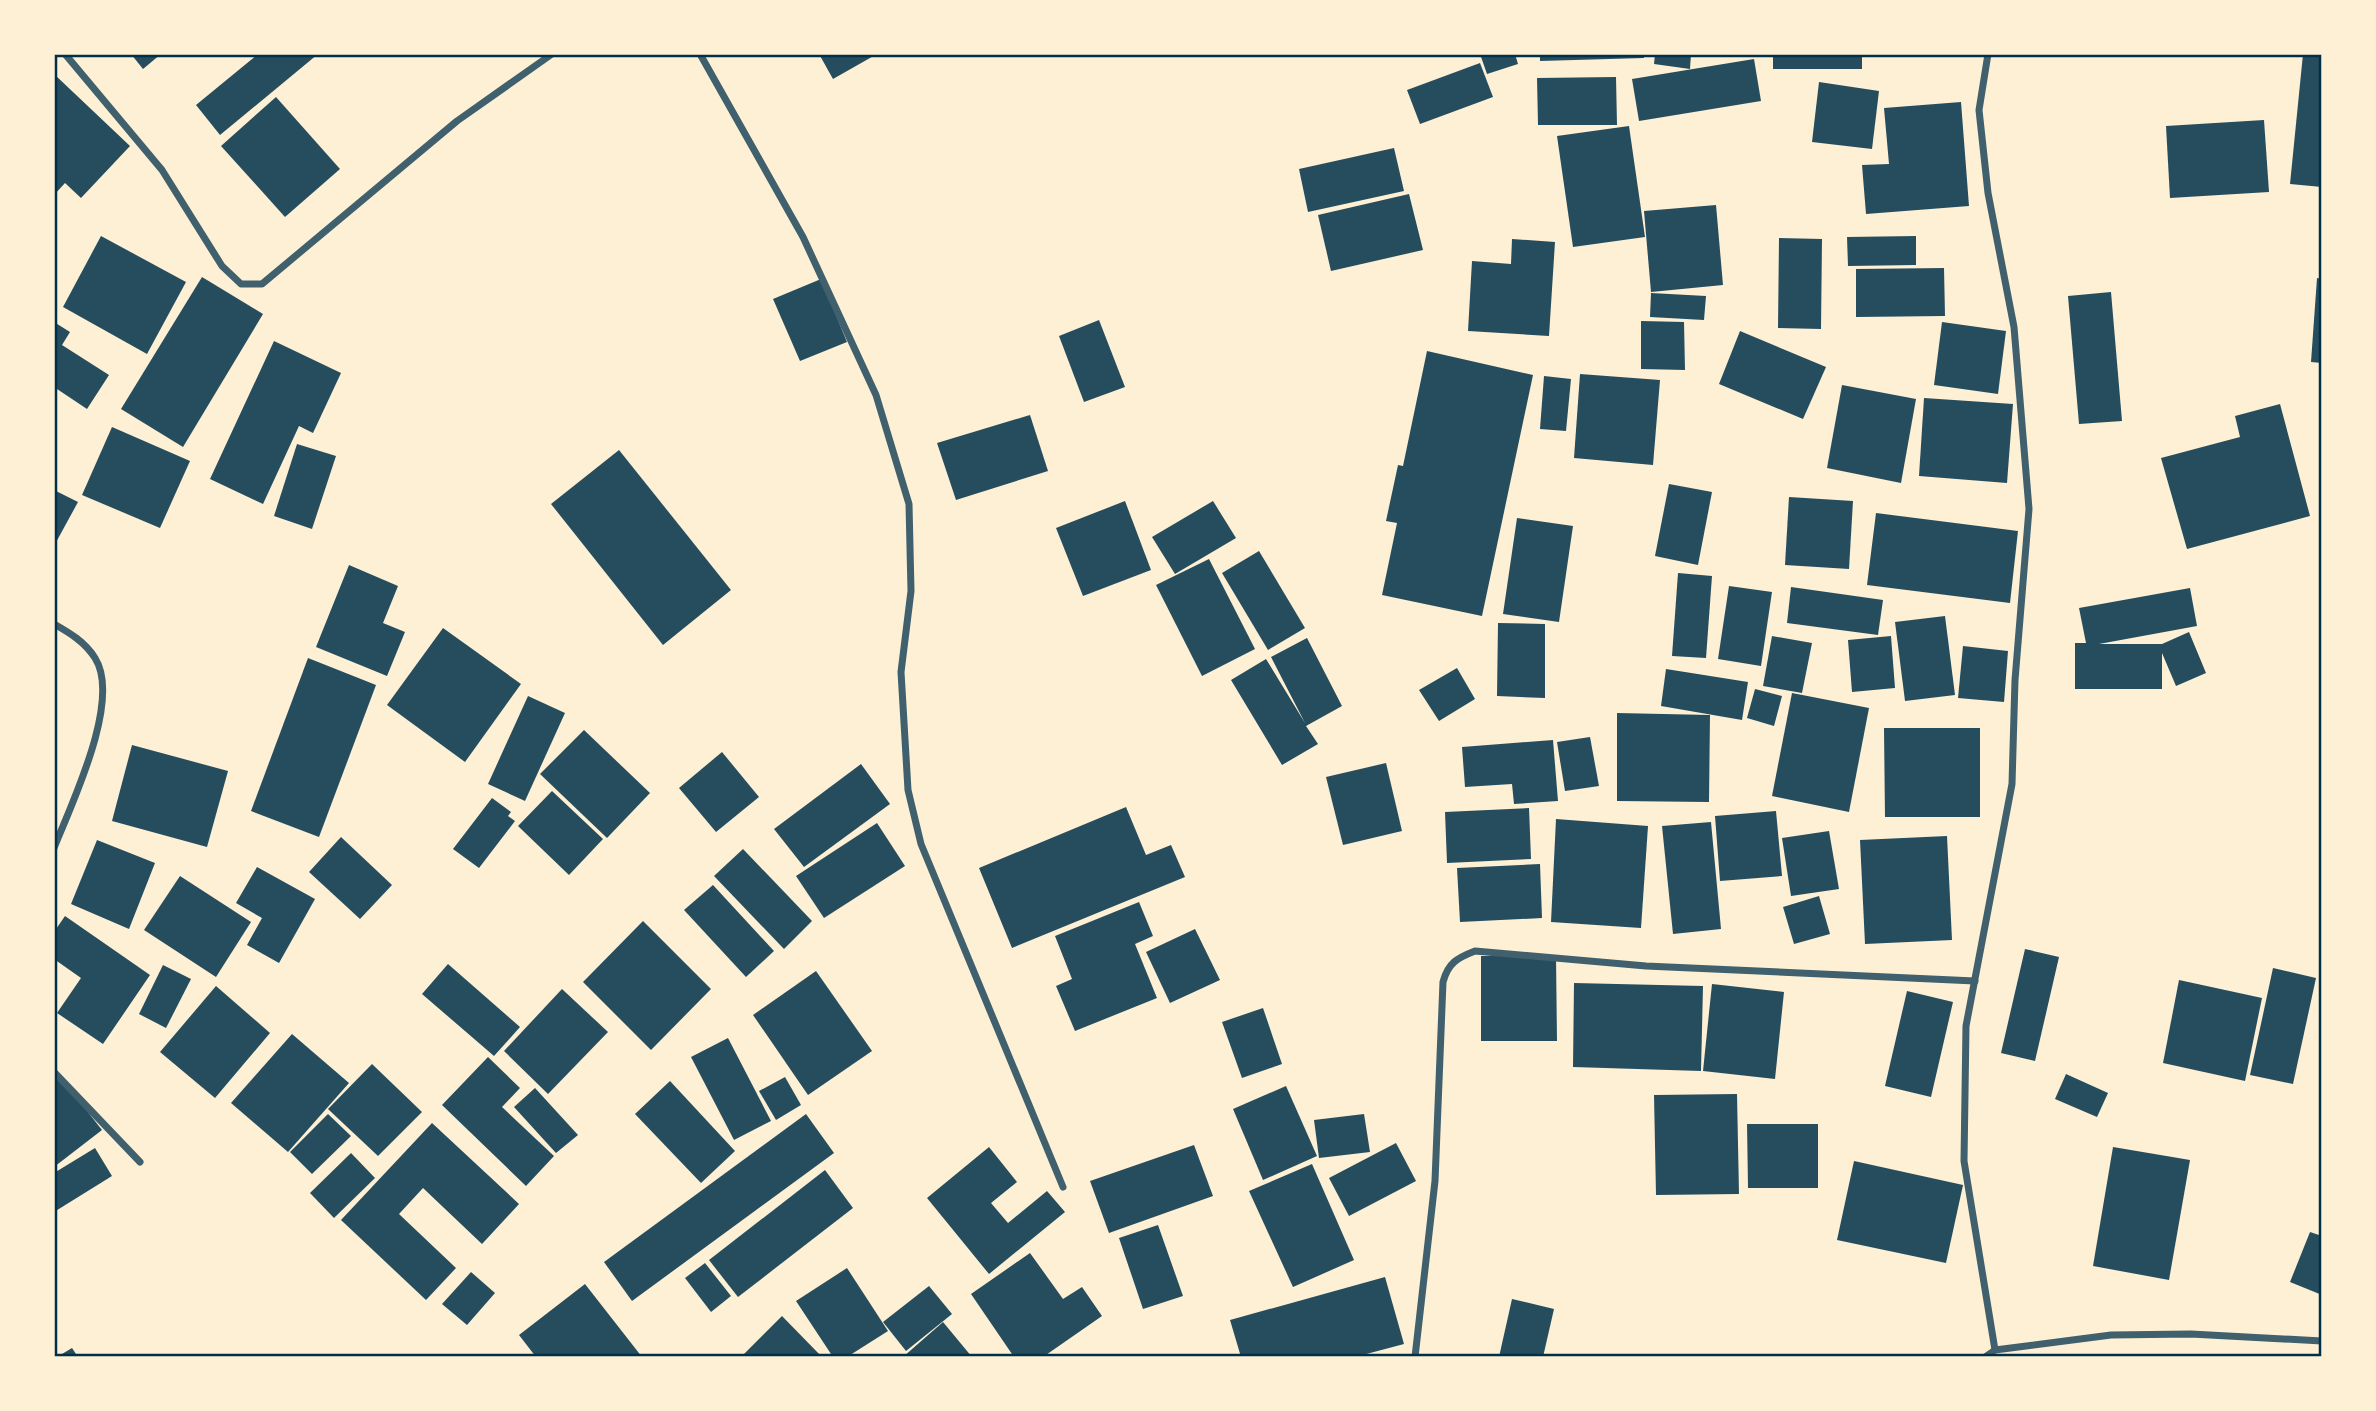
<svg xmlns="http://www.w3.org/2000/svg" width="2376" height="1411" viewBox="0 0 2376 1411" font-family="Arial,sans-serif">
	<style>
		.building { fill: #264d5e }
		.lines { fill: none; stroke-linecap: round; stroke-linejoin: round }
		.minor { stroke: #3f606c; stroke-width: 7 }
		.neatline { fill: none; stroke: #003049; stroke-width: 2.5 }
	</style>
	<rect width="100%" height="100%" fill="#fdf0d5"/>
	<g class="building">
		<polygon points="131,54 161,54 143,69"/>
		<polygon points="258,54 318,54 220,135 196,105"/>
		<polygon points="819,54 877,54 833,79"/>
		<polygon points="1480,54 1515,54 1518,64 1487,74"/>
		<polygon points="1540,54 1644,54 1644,58 1540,61"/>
		<polygon points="1655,54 1691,54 1690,69 1654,64"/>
		<rect x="1773" y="54" width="89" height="15"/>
		<polygon points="2303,54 2322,56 2322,187 2290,184"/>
		<polygon points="1754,59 1761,101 1639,121 1632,79"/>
		<polygon points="1480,63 1493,97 1420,124 1407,90"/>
		<polygon points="54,74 130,146 81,198 65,183 54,195"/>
		<polygon points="1616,77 1617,125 1538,125 1537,78"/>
		<polygon points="1819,82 1879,91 1872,149 1812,142"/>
		<polygon points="276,97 340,169 285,217 221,146"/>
		<polygon points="1961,102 1969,206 1866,214 1862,165 1889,164 1884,108"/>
		<polygon points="2264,120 2269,192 2170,198 2166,126"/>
		<polygon points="1629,126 1645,237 1573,247 1557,136"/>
		<polygon points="1394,148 1404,191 1308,212 1299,169"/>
		<polygon points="1409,194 1423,250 1331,271 1318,215"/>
		<polygon points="1716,205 1723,285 1651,292 1644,211"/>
		<polygon points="101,236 186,282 147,354 63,307"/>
		<polygon points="1916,236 1916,265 1848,266 1847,237"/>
		<polygon points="1779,238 1822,239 1821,329 1778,328"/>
		<polygon points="1512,239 1555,242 1549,336 1468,331 1472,261 1511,264"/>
		<polygon points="1944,268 1945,316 1856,317 1856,269"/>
		<polygon points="202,277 263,314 183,447 121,409"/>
		<polygon points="2317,278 2322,279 2322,363 2311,362"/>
		<polygon points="821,279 847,342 800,361 773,299"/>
		<polygon points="2111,292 2122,421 2079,424 2068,296"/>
		<polygon points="1651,293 1706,296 1704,320 1650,317"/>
		<polygon points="1099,320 1125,387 1084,402 1059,336"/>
		<polygon points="1641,321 1684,322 1685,370 1641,369"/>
		<polygon points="54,322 70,332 62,345 109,375 87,409 54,387"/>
		<polygon points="1942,322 2006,331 1998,394 1934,385"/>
		<polygon points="1740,331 1826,367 1803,419 1719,384"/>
		<polygon points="274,341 341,373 313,433 299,426 263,504 210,479"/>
		<polygon points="1427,351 1533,375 1482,616 1382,595 1397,523 1386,521 1398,465 1403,466"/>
		<polygon points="1580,374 1660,380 1653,465 1574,458"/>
		<polygon points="1544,376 1571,379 1566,431 1540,429"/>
		<polygon points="1842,385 1916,399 1901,483 1827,468"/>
		<polygon points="1924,398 2013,404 2007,483 1919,476"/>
		<polygon points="2280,404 2310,516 2187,549 2161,458 2240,437 2235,416"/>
		<polygon points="1030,415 1048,471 956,500 937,443"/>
		<polygon points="112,427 190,461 160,528 82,495"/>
		<polygon points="297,444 336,456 312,529 274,516"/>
		<polygon points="619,450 731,590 663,645 551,504"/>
		<polygon points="1669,484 1712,492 1698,565 1655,556"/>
		<polygon points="54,490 78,502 54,546"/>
		<polygon points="1789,497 1853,501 1849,569 1785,565"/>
		<polygon points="1125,501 1151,570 1083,596 1056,528"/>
		<polygon points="1213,501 1236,538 1175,574 1152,537"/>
		<polygon points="1876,513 2018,531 2010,603 1867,585"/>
		<polygon points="1517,518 1573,526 1559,622 1503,614"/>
		<polygon points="1259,551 1305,628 1268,650 1222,573"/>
		<polygon points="1209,559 1255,649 1202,676 1156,585"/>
		<polygon points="349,565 398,586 383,623 405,632 387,676 316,647"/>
		<polygon points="1678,573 1712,576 1706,658 1672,656"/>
		<polygon points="1729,586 1772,592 1761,666 1718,659"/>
		<polygon points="1791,587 1883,600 1878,635 1787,623"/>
		<polygon points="2190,588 2197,626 2099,644 2162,644 2189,632 2206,673 2176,686 2162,653 2162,689 2075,689 2075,643 2086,643 2079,608"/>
		<polygon points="1945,616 1955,695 1905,701 1895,622"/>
		<polygon points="1498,623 1545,624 1545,698 1497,696"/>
		<polygon points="443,628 521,684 465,762 387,705"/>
		<polygon points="1772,636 1812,643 1802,693 1763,686"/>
		<polygon points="1891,636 1895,688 1852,692 1848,640"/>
		<polygon points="1307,638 1342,706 1306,726 1318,744 1282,765 1231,680 1266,659 1305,723 1271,657"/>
		<polygon points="1963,646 2008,651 2004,702 1958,698"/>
		<polygon points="308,658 376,685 319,837 251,811"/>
		<polygon points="1457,668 1475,699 1439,721 1419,690"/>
		<polygon points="1666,669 1748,682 1742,720 1661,706"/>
		<polygon points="1755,689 1782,696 1774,726 1747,718"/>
		<polygon points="1792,693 1869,708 1849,812 1772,796"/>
		<polygon points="528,696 565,713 525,801 488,784"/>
		<polygon points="1617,713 1710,715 1709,802 1617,801"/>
		<polygon points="1884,728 1980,728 1980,817 1885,817"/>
		<polygon points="584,730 650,793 607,838 540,774"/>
		<polygon points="1590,737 1599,786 1565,791 1557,742"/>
		<polygon points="1553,740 1558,801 1514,804 1512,784 1465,787 1462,747"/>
		<polygon points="132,745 228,771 207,847 112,821"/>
		<polygon points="722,752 759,797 716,832 679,788"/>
		<polygon points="1386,763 1402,831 1343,845 1326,777"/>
		<polygon points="861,764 890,804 804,867 774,829"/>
		<polygon points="552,791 603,839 569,875 518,826"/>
		<polygon points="492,798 511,812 508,816 515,821 479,868 453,849"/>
		<polygon points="1126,807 1146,855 1171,845 1185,877 1012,948 979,868"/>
		<polygon points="1529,808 1531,859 1447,863 1445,812"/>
		<polygon points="1776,811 1782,876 1720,881 1715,816"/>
		<polygon points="1556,819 1648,826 1641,928 1551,922"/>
		<polygon points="1711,822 1721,929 1673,934 1662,826"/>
		<polygon points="877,823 905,866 824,918 796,876"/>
		<polygon points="1829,831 1839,889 1791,896 1782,838"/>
		<polygon points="1947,836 1952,940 1865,944 1860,840"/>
		<polygon points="341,837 392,885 360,919 309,872"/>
		<polygon points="97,840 155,863 129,929 71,904"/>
		<polygon points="743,849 812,921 784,949 714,876"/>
		<polygon points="1540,864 1542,918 1460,922 1457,868"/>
		<polygon points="257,867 315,899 279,963 247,945 262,918 236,903"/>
		<polygon points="180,876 251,922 216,977 144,930"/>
		<polygon points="713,885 774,951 746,977 684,910"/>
		<polygon points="1819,896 1830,934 1794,944 1783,907"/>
		<polygon points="1139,902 1153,936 1135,944 1157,998 1075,1031 1056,986 1072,979 1055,936"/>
		<polygon points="65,916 150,975 103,1044 57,1013 81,978 54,959 54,932"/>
		<polygon points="643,921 711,989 651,1050 583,982"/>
		<polygon points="1195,929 1220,980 1170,1003 1146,952"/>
		<polygon points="2025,949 2059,957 2035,1061 2001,1053"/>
		<polygon points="1481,956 1556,956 1557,1041 1481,1041"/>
		<polygon points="448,964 520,1027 494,1056 422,994"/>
		<polygon points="163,965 191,979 166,1028 139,1014"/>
		<polygon points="2273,968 2316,978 2293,1084 2250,1075"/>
		<polygon points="816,971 872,1051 808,1095 753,1015"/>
		<polygon points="2179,980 2262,998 2245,1081 2163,1063"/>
		<polygon points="1574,983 1703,986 1701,1071 1573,1067"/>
		<polygon points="1712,984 1784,992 1775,1079 1703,1071"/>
		<polygon points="216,986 270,1033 215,1098 160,1052"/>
		<polygon points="562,989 608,1032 548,1094 504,1051"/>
		<polygon points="1907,991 1953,1002 1931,1097 1885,1086"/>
		<polygon points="1263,1008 1282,1064 1242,1078 1222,1022"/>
		<polygon points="292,1034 349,1083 288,1152 231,1103"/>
		<polygon points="728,1038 771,1121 734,1140 691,1057"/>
		<polygon points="488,1057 520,1088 502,1107 554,1156 526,1186 442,1105"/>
		<polygon points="372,1064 422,1112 378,1156 328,1109"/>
		<polygon points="54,1069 102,1130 54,1167"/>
		<polygon points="2066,1074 2108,1093 2097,1117 2055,1099"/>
		<polygon points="785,1077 801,1105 776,1120 759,1091"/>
		<polygon points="670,1081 735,1151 701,1183 635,1114"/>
		<polygon points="1286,1086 1317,1156 1263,1180 1233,1109"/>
		<polygon points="535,1088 578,1135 556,1153 514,1107"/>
		<polygon points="1737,1094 1739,1194 1656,1195 1654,1095"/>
		<polygon points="328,1114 351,1136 312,1174 290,1152"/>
		<polygon points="806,1114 834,1153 632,1301 604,1262"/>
		<polygon points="1364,1114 1370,1152 1319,1158 1314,1120"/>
		<polygon points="432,1123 519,1204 482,1244 423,1188 399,1214 456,1268 426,1300 341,1220"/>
		<polygon points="1747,1124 1818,1124 1818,1188 1748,1188"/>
		<polygon points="1396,1143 1416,1181 1349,1216 1329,1178"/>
		<polygon points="1194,1145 1213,1196 1109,1233 1090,1181"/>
		<polygon points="989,1147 1017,1182 991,1203 1008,1223 1047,1191 1065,1212 989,1274 927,1198"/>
		<polygon points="2113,1147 2190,1160 2169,1280 2093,1266"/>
		<polygon points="95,1148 112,1176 54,1212 54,1173"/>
		<polygon points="351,1153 375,1178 334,1218 310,1193"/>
		<polygon points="1854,1161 1963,1185 1946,1263 1837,1240"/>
		<polygon points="1312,1164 1354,1260 1293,1287 1249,1191"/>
		<polygon points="825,1170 853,1208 738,1297 709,1260"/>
		<polygon points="1158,1225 1183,1296 1143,1309 1119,1238"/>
		<polygon points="2310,1232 2322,1236 2322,1295 2290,1282"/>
		<polygon points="1030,1253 1063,1299 1082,1287 1102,1316 1043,1357 1014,1357 971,1294"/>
		<polygon points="705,1263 731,1296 711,1312 685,1278"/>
		<polygon points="847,1268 888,1331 847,1357 833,1357 796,1301"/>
		<polygon points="471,1272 495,1293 467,1325 442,1304"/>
		<polygon points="1385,1277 1404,1344 1355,1357 1241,1357 1230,1320"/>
		<polygon points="585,1284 642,1357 536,1357 519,1335"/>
		<polygon points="929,1286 952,1314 906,1351 883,1322"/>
		<polygon points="1512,1299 1554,1309 1543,1357 1499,1357"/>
		<polygon points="782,1316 822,1357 741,1357"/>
		<polygon points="943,1322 972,1357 903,1357"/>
		<polygon points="72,1348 78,1357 57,1357"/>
	</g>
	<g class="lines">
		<g class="minor">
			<polyline points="65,54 162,170 222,266 241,284 262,284 457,121 552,54"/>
			<polyline points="700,54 803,237 876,395 909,504 911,591 901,672 908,790 921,844 1063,1187"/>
			<polyline points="1988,54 1979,110 1988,193 2014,327 2029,509 2015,680 2012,784 1966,1026 1964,1161 1995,1350"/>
			<path d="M54,624c16,9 31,18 41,34 27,42 -24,147 -41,190"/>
			<polyline points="54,1072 140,1162"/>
			<path d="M1415,1357l20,-176 8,-199c5,-19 14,-24 32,-31l171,15 329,15"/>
			<polyline points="1985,1357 1995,1350 2111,1335 2191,1334 2322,1341"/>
		</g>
	</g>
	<rect width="2376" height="1411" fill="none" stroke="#fdf0d5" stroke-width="112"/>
	<rect x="56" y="56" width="2264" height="1299" class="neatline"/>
</svg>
